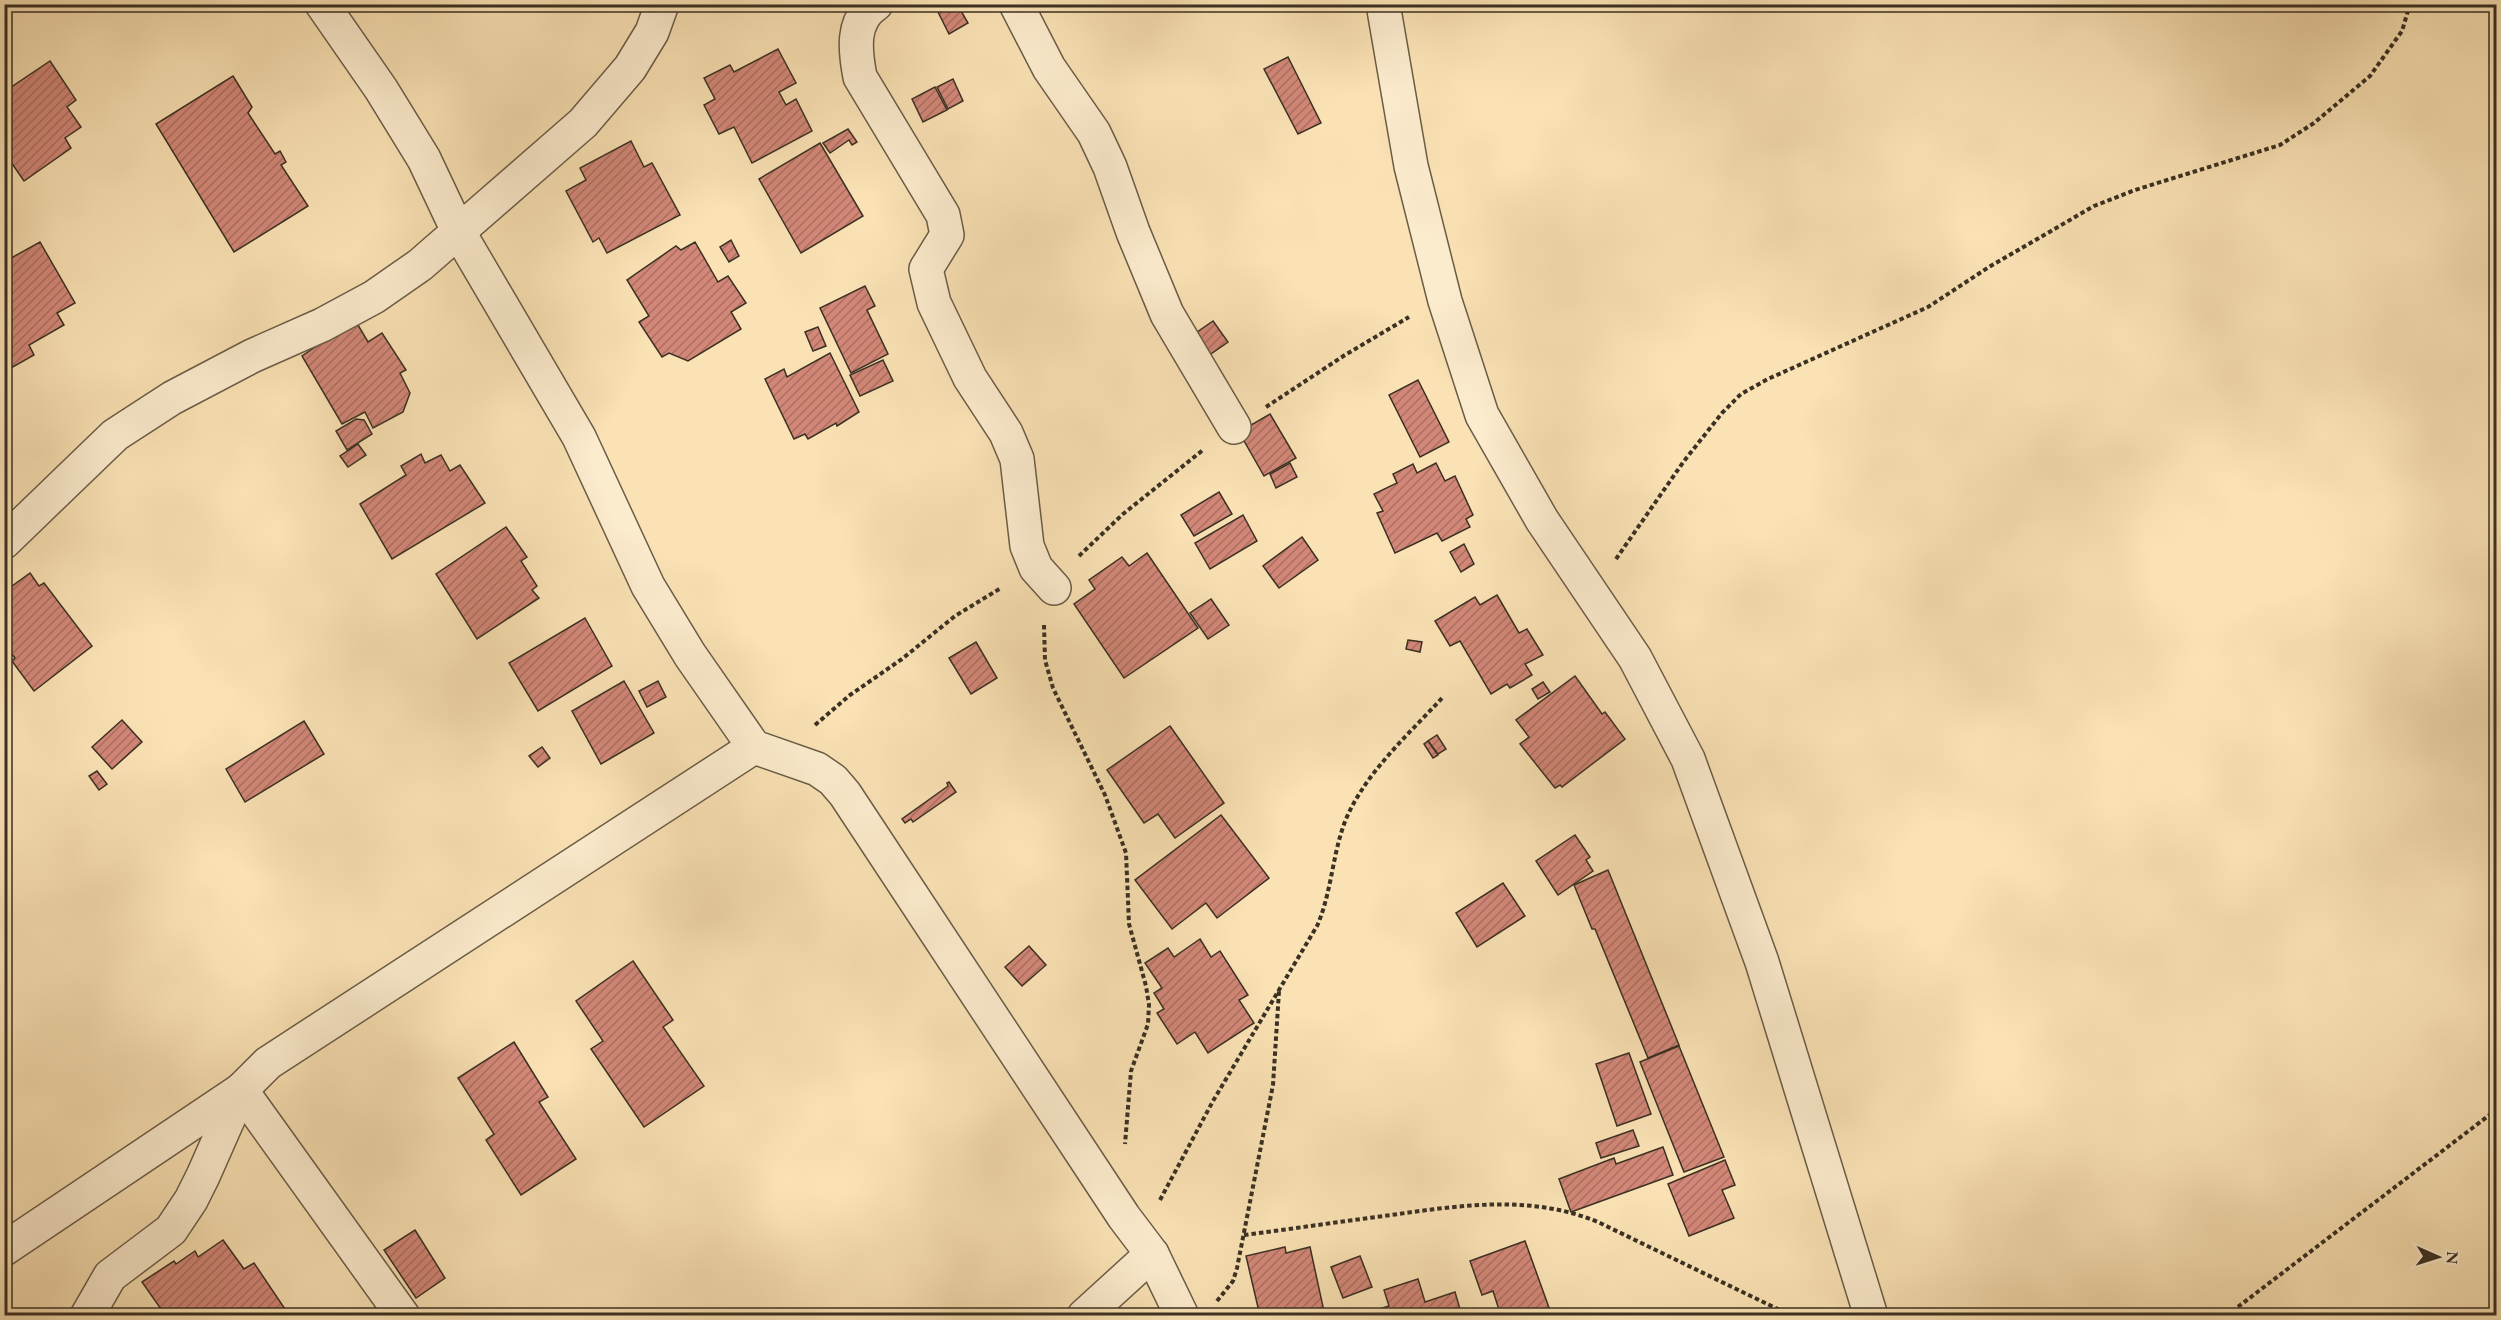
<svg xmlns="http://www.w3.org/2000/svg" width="2501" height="1320" viewBox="0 0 2501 1320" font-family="'EB Garamond',serif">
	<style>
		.building { fill: url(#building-hatch); stroke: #3a3023; stroke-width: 1.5 }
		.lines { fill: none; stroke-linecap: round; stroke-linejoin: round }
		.minor-casing { stroke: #6a5c47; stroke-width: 36 }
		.path { stroke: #3a3023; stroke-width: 4; stroke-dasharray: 4.5 3; stroke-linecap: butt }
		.minor { stroke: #fcecce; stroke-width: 33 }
	</style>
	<defs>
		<pattern id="building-hatch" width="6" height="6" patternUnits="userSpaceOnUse" patternTransform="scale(1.5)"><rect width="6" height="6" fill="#d38778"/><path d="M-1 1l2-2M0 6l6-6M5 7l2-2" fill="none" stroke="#ac6f62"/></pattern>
	</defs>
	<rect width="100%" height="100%" fill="#fae2b4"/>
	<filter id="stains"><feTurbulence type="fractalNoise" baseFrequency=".00333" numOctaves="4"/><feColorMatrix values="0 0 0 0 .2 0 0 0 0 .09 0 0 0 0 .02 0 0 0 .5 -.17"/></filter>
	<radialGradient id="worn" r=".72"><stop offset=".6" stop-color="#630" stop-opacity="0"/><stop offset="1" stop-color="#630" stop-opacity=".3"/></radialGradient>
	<g class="building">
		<polygon points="934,4 957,4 968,23 949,34"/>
		<polygon points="778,49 796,83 779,92 786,105 796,99 812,131 752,163 734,127 719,134 704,105 715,99 704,78 730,65 734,72"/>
		<polygon points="1288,57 1321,123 1298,134 1264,69"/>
		<polygon points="50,61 76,100 67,107 81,127 65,138 71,148 24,181 4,152 4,92"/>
		<polygon points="233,76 252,107 248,113 275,154 280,151 286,162 281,165 308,206 234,252 156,124"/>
		<polygon points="953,79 963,101 948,109 937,87"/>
		<polygon points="935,87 947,110 923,122 912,99"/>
		<polygon points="848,129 857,142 852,145 849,140 830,153 823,143"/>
		<polygon points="631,141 644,167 652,163 680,215 607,253 599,238 593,242 566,191 586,180 580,168"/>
		<polygon points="820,143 863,216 801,253 759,179"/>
		<polygon points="731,240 739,256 729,262 720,247"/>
		<polygon points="40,242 75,303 57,313 64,325 29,345 34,355 4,372 4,262"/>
		<polygon points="695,242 718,282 728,276 746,303 731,312 741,329 688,361 669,353 662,357 639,322 649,316 627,280 676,246 681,250"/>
		<polygon points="865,286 875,306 867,310 888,354 851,373 820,308"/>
		<polygon points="355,320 368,342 382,333 406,370 400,373 410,393 403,412 373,428 365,412 342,424 302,356"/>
		<polygon points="1213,321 1228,342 1208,356 1193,335"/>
		<polygon points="818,327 826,346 813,351 805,332"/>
		<polygon points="830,353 859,412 837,426 836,423 808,439 805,434 794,439 765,379 784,369 787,377"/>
		<polygon points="883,360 893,381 860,396 850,375"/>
		<polygon points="1418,380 1449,442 1420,457 1389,395"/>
		<polygon points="1270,414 1296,458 1264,476 1239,432"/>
		<polygon points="356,419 364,420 372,434 347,450 336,431"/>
		<polygon points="358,444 366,455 348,467 340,456"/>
		<polygon points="421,454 425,463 441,455 450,471 460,465 485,503 392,559 360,504 406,475 401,466"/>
		<polygon points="1290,463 1297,477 1276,488 1270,474"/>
		<polygon points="1436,463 1445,481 1455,476 1473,515 1466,519 1470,527 1442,541 1437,533 1395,553 1377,513 1383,511 1374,494 1397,483 1393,474 1413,464 1417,473"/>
		<polygon points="1219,492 1232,514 1194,536 1181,515"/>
		<polygon points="1243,515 1257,541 1210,569 1195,543"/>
		<polygon points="506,527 527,557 521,561 537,586 532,590 539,598 477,639 436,574"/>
		<polygon points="1302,537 1318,560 1279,588 1263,566"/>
		<polygon points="1464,544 1474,564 1461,572 1450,552"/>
		<polygon points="1147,553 1198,628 1124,678 1074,604 1095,589 1089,580 1122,557 1129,566"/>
		<polygon points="30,573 39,586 44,583 92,646 34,691 12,661 15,658 4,644 4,592"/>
		<polygon points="1497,595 1519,633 1527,629 1543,655 1525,664 1532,675 1510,688 1507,684 1491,694 1460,641 1450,646 1435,621 1475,597 1480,605"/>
		<polygon points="1211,599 1229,625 1208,639 1190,613"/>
		<polygon points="585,618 612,666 538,711 509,663"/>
		<polygon points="1408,640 1422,642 1420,652 1406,649"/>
		<polygon points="976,642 997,678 971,694 949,658"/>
		<polygon points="1575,676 1602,714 1605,712 1625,739 1562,787 1560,785 1555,788 1520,744 1529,737 1516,720"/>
		<polygon points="624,681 654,733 601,764 572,711"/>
		<polygon points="658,681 666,697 647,707 639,691"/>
		<polygon points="1543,682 1550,692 1538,699 1532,689"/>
		<polygon points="122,720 142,742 112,769 92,747"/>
		<polygon points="304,721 324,754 245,802 226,769"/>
		<polygon points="1170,726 1224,803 1175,838 1158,814 1144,823 1107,770"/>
		<polygon points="1437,735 1446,749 1438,754 1428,741"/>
		<polygon points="1428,741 1438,755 1433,758 1424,744"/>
		<polygon points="542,747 550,758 538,767 529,756"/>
		<polygon points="97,771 107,784 99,790 89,776"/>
		<polygon points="949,782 956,792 913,822 911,819 905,823 902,819 948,786 947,783"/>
		<polygon points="1221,815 1269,878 1217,918 1206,903 1172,929 1135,880"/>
		<polygon points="1575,835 1590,857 1586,860 1593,871 1558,895 1536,861"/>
		<polygon points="1608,870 1679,1045 1648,1058 1595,929 1592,929 1574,885"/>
		<polygon points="1503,883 1525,916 1477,947 1456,913"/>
		<polygon points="1200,939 1211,957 1220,951 1248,995 1239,1000 1254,1023 1208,1053 1195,1032 1177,1044 1157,1013 1164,1009 1154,993 1162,988 1145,963 1168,948 1174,957"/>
		<polygon points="1029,946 1046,965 1022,986 1005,967"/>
		<polygon points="633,961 673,1020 663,1027 704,1086 644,1127 591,1049 603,1041 576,1001"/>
		<polygon points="514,1042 548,1097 539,1102 576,1159 521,1195 486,1140 494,1134 458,1078"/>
		<polygon points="1679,1046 1724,1157 1684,1172 1640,1062"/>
		<polygon points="1629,1053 1651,1114 1617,1126 1596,1064"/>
		<polygon points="1633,1130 1639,1146 1601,1158 1596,1143"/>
		<polygon points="1663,1147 1673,1175 1571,1212 1559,1179 1614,1158 1616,1164"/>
		<polygon points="1725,1160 1735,1185 1722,1190 1734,1218 1689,1236 1668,1184"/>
		<polygon points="415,1230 445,1278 416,1298 384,1250"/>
		<polygon points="223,1240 244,1269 254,1263 287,1312 281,1316 152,1316 161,1309 142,1282 174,1261 176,1264 195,1251 198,1257"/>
		<polygon points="1525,1241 1552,1316 1501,1316 1493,1291 1482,1295 1470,1261"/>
		<polygon points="1285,1247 1286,1253 1310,1247 1325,1316 1260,1316 1246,1256"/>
		<polygon points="1360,1256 1372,1287 1343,1298 1331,1267"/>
		<polygon points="1418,1279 1425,1302 1455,1292 1462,1316 1381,1316 1379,1309 1389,1306 1384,1290"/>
	</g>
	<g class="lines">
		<g class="minor-casing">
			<g id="minor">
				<polyline points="322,4 381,89 424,159 458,231 579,437 648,586 690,655 754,747 817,769 833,780 845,794 1124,1217 1152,1254 1182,1316"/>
				<path d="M876,4c-25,16 -21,47 -16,73l83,138 4,20 -21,34 8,34 36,75 36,55 11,26 10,87 9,22 18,20"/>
				<polyline points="1016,4 1049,68 1094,133 1110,167 1133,232 1167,314 1234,427"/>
				<polyline points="1383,4 1411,166 1445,301 1482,415 1542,520 1635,658 1688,759 1762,962 1871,1316"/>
				<polyline points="4,542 115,435 172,398 252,356 322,325 374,297 420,265 583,123 630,68 652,32 662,4"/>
				<polyline points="4,1249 241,1090 403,1316"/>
				<polyline points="87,1316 110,1276 171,1230 191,1200 203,1176 241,1090 268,1063 754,747"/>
				<polyline points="1084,1316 1152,1254"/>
			</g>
		</g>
		<g class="path">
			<polyline points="1266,407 1345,355 1409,317"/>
			<polyline points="1079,556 1123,514 1203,450"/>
			<polyline points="1616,559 1684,461 1722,413 1741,394 1768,379 1928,307 1989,267 2094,206 2135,190 2280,145 2314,123 2370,76 2402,31 2410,4"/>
			<polyline points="1044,625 1045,660 1053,688 1105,795 1126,853 1129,924 1146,986 1149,1005 1148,1024 1131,1071 1125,1144"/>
			<polyline points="815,725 850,695 902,659 955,616 1001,588"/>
			<path d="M1160,1200l53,-99 104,-175c15,-34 15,-72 29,-107 20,-47 63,-85 97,-122"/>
			<path d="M1244,1235c47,-6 93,-13 140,-19 72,-10 147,-23 216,7l192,93"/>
			<polyline points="1217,1301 1233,1281 1237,1268 1273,1085 1279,991"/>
			<polyline points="2226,1316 2496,1110"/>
		</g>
		<use href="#minor" class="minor"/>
	</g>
	<rect width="2501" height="1320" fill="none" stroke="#fae2b4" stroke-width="24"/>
	<rect x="6" y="6" width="2489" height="1308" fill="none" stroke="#3a3023" stroke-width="3"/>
	<rect x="12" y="12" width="2477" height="1296" fill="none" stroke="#3a3023" stroke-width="1.5"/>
	<g transform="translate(2438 1257) rotate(93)" stroke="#fcecce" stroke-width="4.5" paint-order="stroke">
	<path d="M0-4.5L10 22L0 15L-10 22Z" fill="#3a3023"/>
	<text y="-9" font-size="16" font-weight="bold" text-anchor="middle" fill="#3a3023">N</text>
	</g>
	<rect width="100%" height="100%" filter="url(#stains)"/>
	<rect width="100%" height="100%" fill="url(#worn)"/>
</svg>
